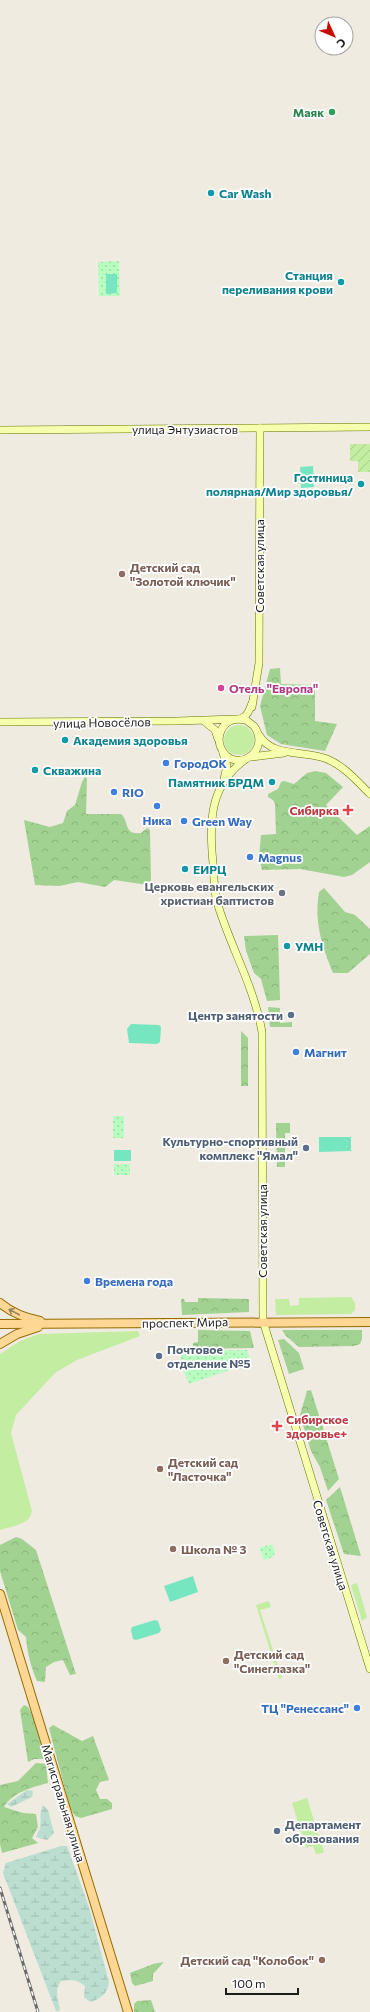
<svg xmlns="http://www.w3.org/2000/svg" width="370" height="2012" viewBox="0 0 370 2012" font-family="Commissioner,sans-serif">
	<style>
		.grass { fill: #c3eea1 }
		.forest { fill: url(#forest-crowns) }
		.wetland { fill: url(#wetland-marsh) }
		.park { fill: url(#park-dots) }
		.garden { fill: url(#garden-furrows) }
		.pitch { fill: #76e6c1 }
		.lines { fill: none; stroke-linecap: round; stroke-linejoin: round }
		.secondary-casing { stroke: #637600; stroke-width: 8 }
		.primary-casing { stroke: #946b00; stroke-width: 10 }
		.secondary { stroke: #f7ffae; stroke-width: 7 }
		.primary { stroke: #ffd795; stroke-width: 8 }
		.rail-casing { stroke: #6a6a6a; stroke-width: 3 }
		.rail { stroke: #fff; stroke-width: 1.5; stroke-dasharray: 4.5; stroke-linecap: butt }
		.oneway { stroke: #99835f }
		.leisure-dot { fill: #2e9e5b; stroke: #fff; stroke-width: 1.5 }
		.culture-dot { fill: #0f9aa8; stroke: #fff; stroke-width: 1.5 }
		.education-dot { fill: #8d6e63; stroke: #fff; stroke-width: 1.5 }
		.hotel-dot { fill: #d1479c; stroke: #fff; stroke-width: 1.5 }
		.shop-dot { fill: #3f7fe0; stroke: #fff; stroke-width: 1.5 }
		.health-dot { fill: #e0444e; stroke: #fff; stroke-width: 1.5 }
		.worship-dot { fill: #6b7280; stroke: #fff; stroke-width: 1.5 }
		.service-dot { fill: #5c6f8a; stroke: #fff; stroke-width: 1.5 }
		.labels { text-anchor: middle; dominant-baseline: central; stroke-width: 3.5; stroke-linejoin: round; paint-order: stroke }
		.leisure-label { font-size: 12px; font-weight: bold; fill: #27864d; stroke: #fff; text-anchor: end }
		.culture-label { font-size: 12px; font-weight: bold; fill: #0d838f; stroke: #fff; text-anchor: start }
		.street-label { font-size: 12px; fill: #1c1c1c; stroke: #fff }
		.education-label { font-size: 12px; font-weight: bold; fill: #785e54; stroke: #fff; text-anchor: start }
		.hotel-label { font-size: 12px; font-weight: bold; fill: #b23c85; stroke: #fff; text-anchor: start }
		.shop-label { font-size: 12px; font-weight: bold; fill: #366cbe; stroke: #fff; text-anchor: start }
		.health-label { font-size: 12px; font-weight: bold; fill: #be3a42; stroke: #fff; text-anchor: end }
		.worship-label { font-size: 12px; font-weight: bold; fill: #5b616d; stroke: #fff; text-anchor: end }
		.service-label { font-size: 12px; font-weight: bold; fill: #4e5e75; stroke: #fff; text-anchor: end }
	</style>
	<defs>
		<pattern id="forest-crowns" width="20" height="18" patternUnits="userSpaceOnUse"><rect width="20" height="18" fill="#a1d291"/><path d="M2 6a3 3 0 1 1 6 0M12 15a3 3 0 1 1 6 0" fill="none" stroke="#8ab47c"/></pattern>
		<pattern id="wetland-marsh" width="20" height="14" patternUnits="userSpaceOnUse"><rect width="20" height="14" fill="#bcded0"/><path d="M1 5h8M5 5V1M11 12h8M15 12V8" fill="none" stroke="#a1beb2"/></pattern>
		<pattern id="park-dots" width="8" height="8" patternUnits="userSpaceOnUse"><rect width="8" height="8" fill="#b8fec1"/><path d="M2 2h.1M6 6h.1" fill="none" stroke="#9ed9a5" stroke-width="1.8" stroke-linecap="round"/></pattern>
		<pattern id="garden-furrows" width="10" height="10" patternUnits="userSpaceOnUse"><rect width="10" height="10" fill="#c3eea1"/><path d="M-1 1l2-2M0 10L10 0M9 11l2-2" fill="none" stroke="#a7cc8a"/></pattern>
	</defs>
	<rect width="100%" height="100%" fill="#efebe0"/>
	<g class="grass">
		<circle cx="239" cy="740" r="15"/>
		<polygon points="351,1297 355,1303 355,1310 351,1314 276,1315 275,1299 289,1299 290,1306 299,1305 299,1298"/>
		<path d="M138,1331l2,5 -63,24 -22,13 -39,42 -5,18 21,78c-2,14 -20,15 -32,19v-176l20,-13 19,-7z"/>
		<polygon points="357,1583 367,1617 362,1621 351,1585"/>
		<polygon points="269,1601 271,1607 260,1610 282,1678 279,1679 256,1605"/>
		<polygon points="307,1798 324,1852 323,1853 316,1854 313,1846 306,1848 292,1803"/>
	</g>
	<g class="forest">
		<polygon points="280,668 281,684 315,685 315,721 337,724 325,751 281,744 267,735 260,706 270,669"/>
		<polygon points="315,771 326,773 343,787 326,805 357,835 370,826 370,862 352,875 344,877 300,869 262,870 259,857 261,835 276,834 275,804 273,800 268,797 268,794 278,789 281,782 284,781 294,784 307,773"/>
		<path d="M85,777l2,2 -1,35h35c9,8 2,21 20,19l6,-5 3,2 1,51 -3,4 -34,-5 -9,7 -27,-5 -19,4 -24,-1 -11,-65 26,7 13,-4 4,-12 8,-6 7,-23z"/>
		<path d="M324,888l21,24 10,3 15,14v25l-22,19h-15c-11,-28 -19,-50 -14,-81z"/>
		<polygon points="278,935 280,1000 267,1001 261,979 254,973 246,951 244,936"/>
		<polygon points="268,1007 280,1008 280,1023 292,1022 292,1027 270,1027"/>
		<polygon points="241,1031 248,1038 248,1086 241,1086"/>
		<polygon points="276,1123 290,1123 290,1133 285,1133 285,1167 277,1167"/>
		<polygon points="198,1298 249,1299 249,1312 182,1315 181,1299 184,1299 185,1302 198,1302"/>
		<polygon points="198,1330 250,1331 254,1348 193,1349 193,1343 198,1342"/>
		<polygon points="282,1330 362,1330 362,1339 360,1344 354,1346 299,1347 286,1336"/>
		<polygon points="284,1339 299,1353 304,1369 289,1374 278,1340"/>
		<polygon points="311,1390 339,1479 328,1491 320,1467 311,1451 300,1415 307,1391"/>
		<polygon points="340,1487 361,1556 344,1554 326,1500"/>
		<path d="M16,1537l6,2 14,11 40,124 -6,1 -7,-15 -9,2 -8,5 -1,15 -8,-1c-6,-14 -10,-29 -11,-44l-8,-7 -18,-59v-26z"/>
		<polygon points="24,1705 28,1707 34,1718 46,1759 34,1759 28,1762 20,1710"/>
		<polygon points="53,1725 82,1741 93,1736 109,1780 100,1782 96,1790 100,1799 107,1799 112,1803 112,1809 81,1818 75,1816 70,1808 49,1728"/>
		<path d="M36,1763l10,1 2,19c-15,4 -35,9 -44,24l19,6 13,1 2,13 -6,11 6,5 -36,10 -2,-9v-59l18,-4z"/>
		<polygon points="164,1962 153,1974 153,1981 135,1986 132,1983 130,1973 153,1964"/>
		<polygon points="151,2000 155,2012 134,2012 134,2004 137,2001"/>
	</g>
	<g class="wetland">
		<polygon points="27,1790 33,1791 32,1797 11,1807 7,1804"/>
		<path d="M43,1805l5,5 6,23 -7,7 -11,-3c9,-16 1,-19 7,-32z"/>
		<path d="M61,1846h6l22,61 20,75c-1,11 -8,17 -19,20l-6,-5 1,-11c-8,-7 -14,-6 -24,-5 -7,8 -3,19 -1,28l-1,2h-3l-53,-138 3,-10z"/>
	</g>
	<g class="park">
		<polygon points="119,261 120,296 99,296 98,262"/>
		<rect x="113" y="1116" width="11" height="22"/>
		<rect x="114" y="1164" width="16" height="11"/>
		<polygon points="247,1350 252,1364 239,1369 238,1367 189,1384 181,1364 181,1351"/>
		<polygon points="272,1544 275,1552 273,1557 264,1560 259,1548"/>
	</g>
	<polygon class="garden" points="350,444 370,444 370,472 358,472 358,461 350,461"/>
	<g class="pitch">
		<polygon points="106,274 117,274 117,293 106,294"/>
		<polygon points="313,466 314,487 301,488 300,467"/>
		<polygon points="131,1024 159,1025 161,1027 160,1042 157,1044 129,1043 127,1029"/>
		<polygon points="319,1137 351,1137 351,1151 319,1152"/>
		<rect x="114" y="1150" width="17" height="11"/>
		<polygon points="193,1576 198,1592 170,1602 164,1586"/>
		<polygon points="155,1620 158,1621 161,1630 159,1633 136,1640 133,1639 131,1630 132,1627"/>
	</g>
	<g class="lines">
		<g class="secondary-casing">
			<g id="secondary">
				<polyline points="0,430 370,427"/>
				<polyline points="252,707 259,663 260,428"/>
				<polyline points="204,721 215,730 218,739"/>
				<path d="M0,722l177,-1 59,-2 10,1 8,6c18,26 -19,48 -32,24 -6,-10 -2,-24 8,-29 5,-2 11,-1 15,-5 4,-3 5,-8 7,-13"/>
				<path d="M259,735c13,23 47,15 68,24 17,7 30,22 43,35"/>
				<polyline points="223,753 227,766 224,779"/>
				<polyline points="251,757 284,753"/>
				<path d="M246,759c-37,26 -37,64 -33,104 1,13 1,27 4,39 13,44 37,84 45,130l1,289 107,348"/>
			</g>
		</g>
		<g class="primary-casing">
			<g id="primary">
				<path d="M0,1303c12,10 25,15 40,18"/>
				<polyline points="0,1324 370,1322"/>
				<polyline points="0,1344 17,1334 38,1327"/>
				<polyline points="0,1594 128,2012"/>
			</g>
		</g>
		<use href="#secondary" class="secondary"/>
		<use href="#primary" class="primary"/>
		<g class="rail-casing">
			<polyline id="rail" points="0,1888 38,2012"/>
		</g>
		<use href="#rail" class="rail"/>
	</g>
	<defs><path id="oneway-shaft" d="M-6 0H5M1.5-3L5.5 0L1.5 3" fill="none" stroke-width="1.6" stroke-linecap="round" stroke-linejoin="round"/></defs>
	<use class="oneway" href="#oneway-shaft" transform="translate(14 1312) rotate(-152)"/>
	<circle class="leisure-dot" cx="332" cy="112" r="4"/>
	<g class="culture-dot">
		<circle cx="211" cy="193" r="4"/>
		<circle cx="341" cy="282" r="4"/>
		<circle cx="361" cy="484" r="4"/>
		<circle cx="65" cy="740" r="4"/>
		<circle cx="35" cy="770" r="4"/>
		<circle cx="272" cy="782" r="4"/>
		<circle cx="185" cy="869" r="4"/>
		<circle cx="287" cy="946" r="4"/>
	</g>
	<g class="education-dot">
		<circle cx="122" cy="574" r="4"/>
		<circle cx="160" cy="1469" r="4"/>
		<circle cx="173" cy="1549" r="4"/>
		<circle cx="226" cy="1661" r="4"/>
		<circle cx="322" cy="1960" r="4"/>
	</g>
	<circle class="hotel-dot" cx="221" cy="688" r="4"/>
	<g class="shop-dot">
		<circle cx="166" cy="763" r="4"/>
		<circle cx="114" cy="792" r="4"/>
		<circle cx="157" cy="806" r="4"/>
		<circle cx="184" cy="821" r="4"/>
		<circle cx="250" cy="857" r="4"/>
		<circle cx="296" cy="1052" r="4"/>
		<circle cx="87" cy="1281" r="4"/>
		<circle cx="357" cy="1708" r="4"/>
	</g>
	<g class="health-dot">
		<path d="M346 804h4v4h4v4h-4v4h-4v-4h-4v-4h4z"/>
		<path d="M275 1420h4v4h4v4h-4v4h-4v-4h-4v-4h4z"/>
	</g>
	<circle class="worship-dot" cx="282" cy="893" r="4"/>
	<g class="service-dot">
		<circle cx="291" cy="1015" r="4"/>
		<circle cx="306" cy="1148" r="4"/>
		<circle cx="159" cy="1356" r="4"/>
		<circle cx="277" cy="1831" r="4"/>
	</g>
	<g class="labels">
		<g class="leisure-label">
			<text x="324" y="112">Маяк</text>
		</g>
		<g class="culture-label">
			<text x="219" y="193">Car Wash</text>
			<text x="333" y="275" text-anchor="end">Станция<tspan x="333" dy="14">переливания крови</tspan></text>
			<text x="353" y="477" text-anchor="end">Гостиница<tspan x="353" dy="14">полярная/Мир здоровья/</tspan></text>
			<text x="73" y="740">Академия здоровья</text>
			<text x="43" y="770">Скважина</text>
			<text x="264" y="782" text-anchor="end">Памятник БРДМ</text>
			<text x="193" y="869">ЕИРЦ</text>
			<text x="295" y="946">УМН</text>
		</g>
		<g class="street-label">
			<text x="185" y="429">улица Энтузиастов</text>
			<text transform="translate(259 566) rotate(-90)">Советская улица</text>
			<text transform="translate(102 722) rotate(-1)">улица Новосёлов</text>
			<text transform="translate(262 1231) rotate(-90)">Советская улица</text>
			<text transform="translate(185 1322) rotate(-1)">проспект Мира</text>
			<text transform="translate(331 1545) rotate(73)">Советская улица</text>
			<text transform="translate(64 1803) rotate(73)">Магистральная улица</text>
		</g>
		<g class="education-label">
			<text x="130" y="567">Детский сад<tspan x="130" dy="14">"Золотой ключик"</tspan></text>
			<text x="168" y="1462">Детский сад<tspan x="168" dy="14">"Ласточка"</tspan></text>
			<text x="181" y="1549">Школа № 3</text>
			<text x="234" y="1654">Детский сад<tspan x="234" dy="14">"Синеглазка"</tspan></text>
			<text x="314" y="1960" text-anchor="end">Детский сад "Колобок"</text>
		</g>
		<g class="hotel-label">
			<text x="229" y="688">Отель "Европа"</text>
		</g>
		<g class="shop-label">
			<text x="174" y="763">ГородОК</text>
			<text x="122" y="792">RIO</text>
			<text x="157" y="820" text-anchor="middle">Ника</text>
			<text x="192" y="821">Green Way</text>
			<text x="258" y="857">Magnus</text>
			<text x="304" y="1052">Магнит</text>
			<text x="95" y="1281">Времена года</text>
			<text x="349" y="1708" text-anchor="end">ТЦ "Ренессанс"</text>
		</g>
		<g class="health-label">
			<text x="339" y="810">Сибирка</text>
			<text x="286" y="1419" text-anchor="start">Сибирское<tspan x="286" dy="14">здоровье+</tspan></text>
		</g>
		<g class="worship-label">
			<text x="274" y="886">Церковь евангельских<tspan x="274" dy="14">христиан баптистов</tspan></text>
		</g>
		<g class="service-label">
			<text x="283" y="1015">Центр занятости</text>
			<text x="298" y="1141">Культурно-спортивный<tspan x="298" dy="14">комплекс "Ямал"</tspan></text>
			<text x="167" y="1349" text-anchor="start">Почтовое<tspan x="167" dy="14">отделение №5</tspan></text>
			<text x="285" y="1824" text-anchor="start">Департамент<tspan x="285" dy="14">образования</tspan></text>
		</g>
	</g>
	<g transform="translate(334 36) rotate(134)"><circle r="19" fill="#ffffff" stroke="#a4a4a4"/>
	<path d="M0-3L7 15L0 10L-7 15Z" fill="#c80b00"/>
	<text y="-6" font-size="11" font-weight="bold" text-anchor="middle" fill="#1c1c1c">С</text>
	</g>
	<path d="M226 1988v6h72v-6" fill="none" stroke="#1c1c1c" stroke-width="2"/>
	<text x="232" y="1988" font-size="12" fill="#1c1c1c" stroke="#ffffff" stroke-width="3" paint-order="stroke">100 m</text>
</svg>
